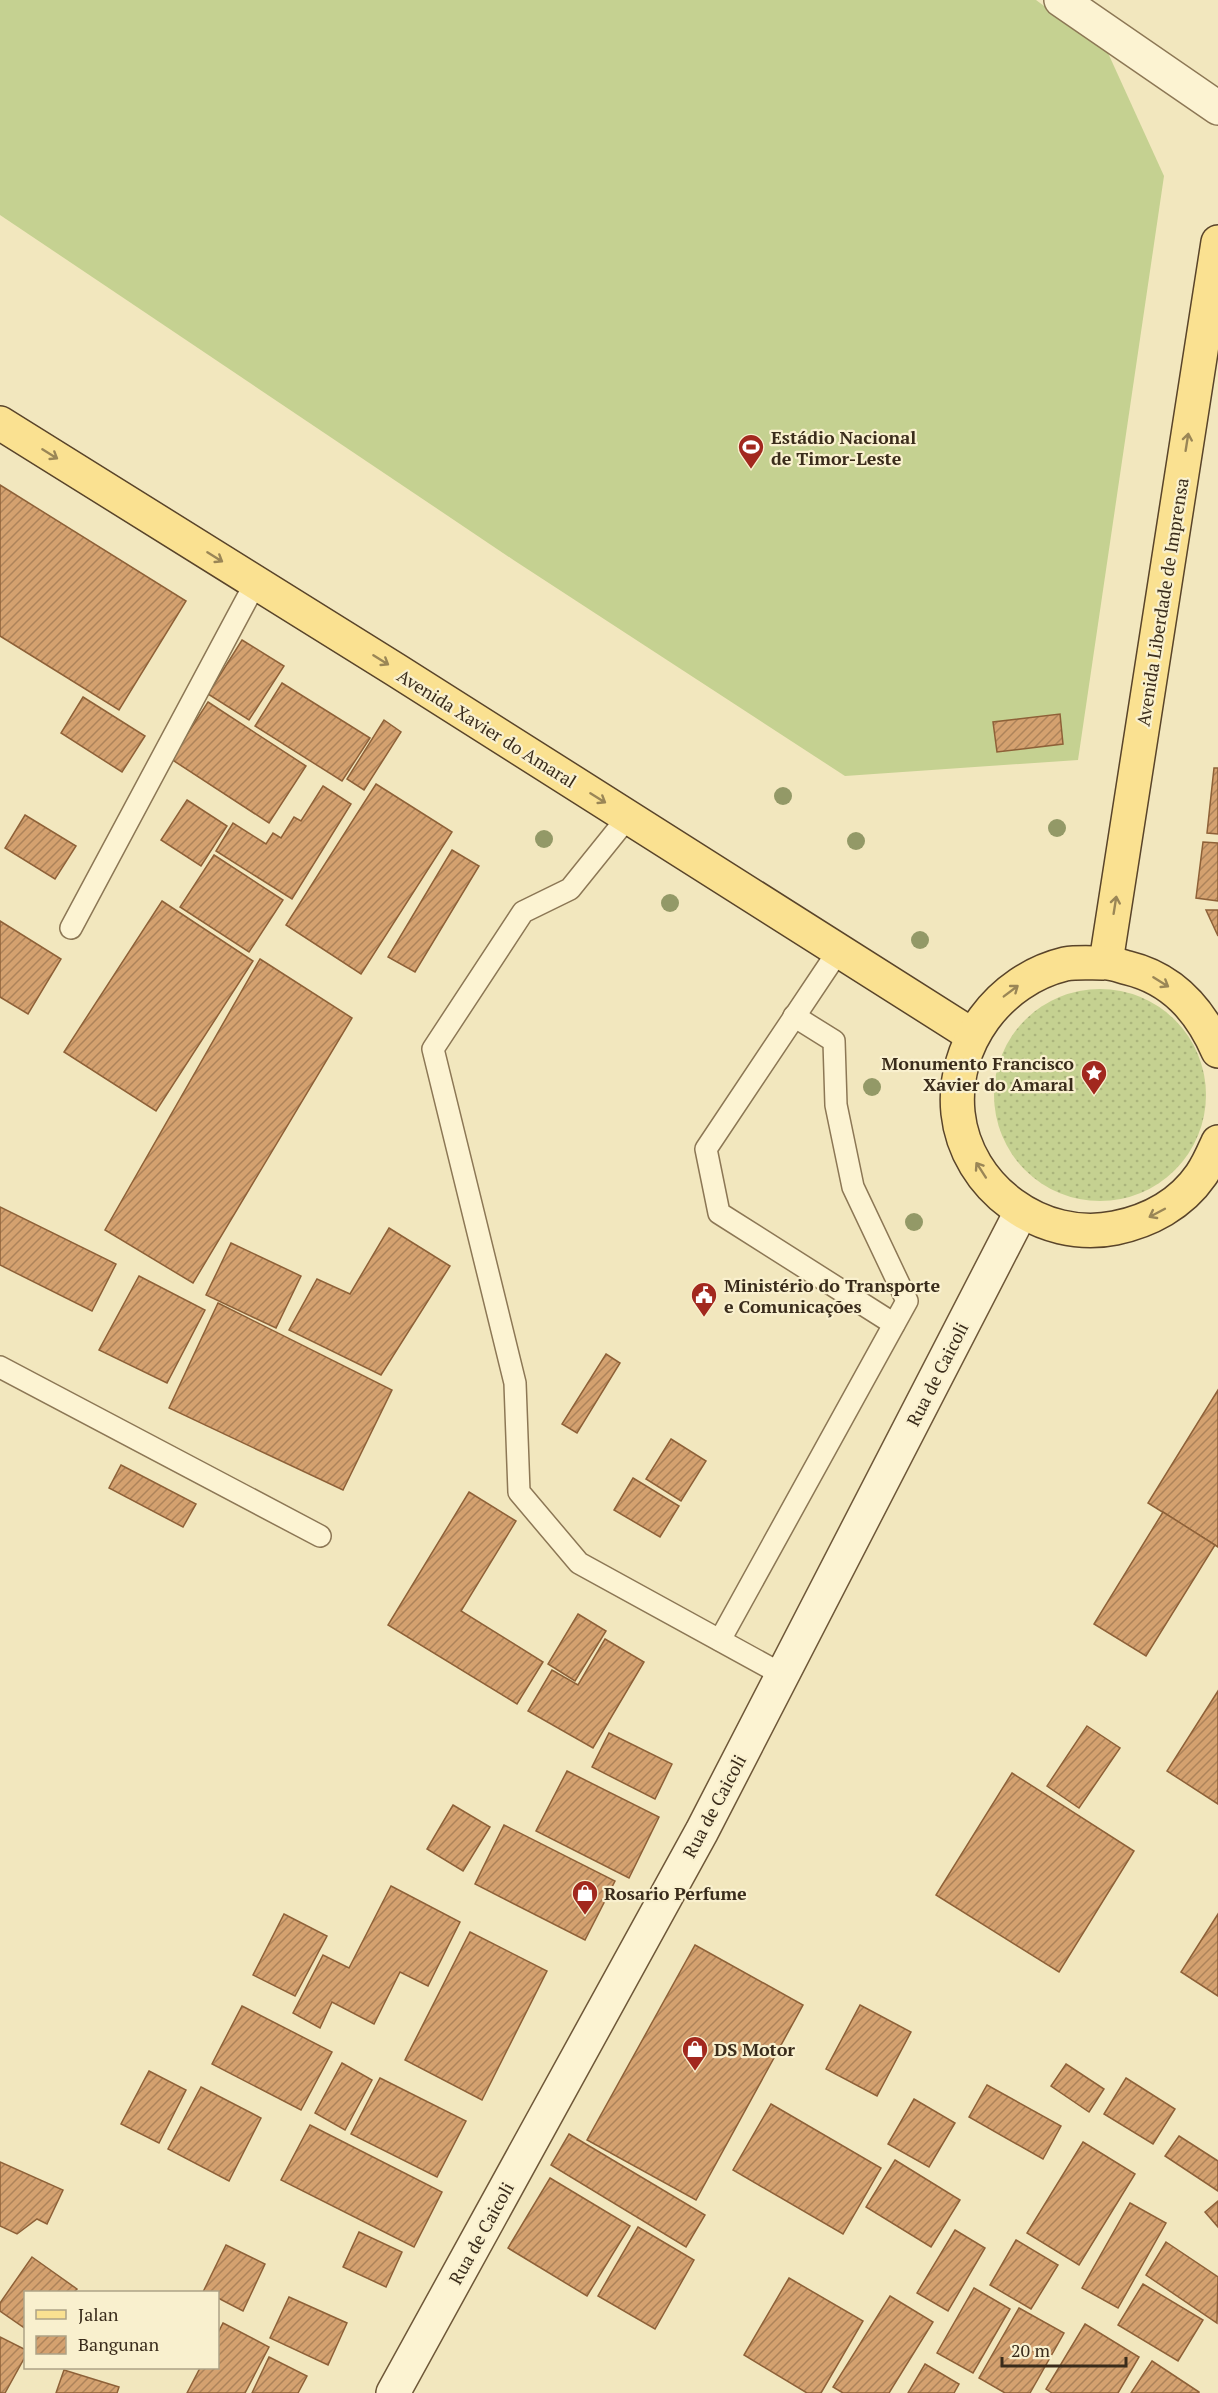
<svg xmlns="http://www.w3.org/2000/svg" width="1218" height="2393" viewBox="0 0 1218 2393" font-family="'PT Serif',serif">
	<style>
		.grass { fill: #c5d191 }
		.park { fill: url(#park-dots) }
		.building { fill: url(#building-hatch); stroke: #8e6138; stroke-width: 1.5 }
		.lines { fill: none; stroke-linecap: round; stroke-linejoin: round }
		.lane-casing { stroke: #8c7755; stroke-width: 24 }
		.street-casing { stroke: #8c7755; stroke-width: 36 }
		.secondary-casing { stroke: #6e5738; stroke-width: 36 }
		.primary-casing { stroke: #59442a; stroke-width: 36 }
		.lane { stroke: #fcf3d2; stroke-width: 21 }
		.street { stroke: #fcf3d2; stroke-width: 33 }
		.secondary { stroke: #fcf3d2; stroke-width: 33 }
		.primary { stroke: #fae191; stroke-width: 33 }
		.tree { fill: #939967 }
		.oneway { stroke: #9a8656 }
		.labels { text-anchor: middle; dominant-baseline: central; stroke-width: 4.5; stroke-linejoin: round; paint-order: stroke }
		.poi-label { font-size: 18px; font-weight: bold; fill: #3a2c1b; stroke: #f9f0ce; text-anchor: start }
		.street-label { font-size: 18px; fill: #3a2c1b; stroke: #f9f0ce }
	</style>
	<defs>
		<pattern id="park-dots" width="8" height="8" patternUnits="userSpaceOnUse" patternTransform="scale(1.5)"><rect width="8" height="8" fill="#c5d191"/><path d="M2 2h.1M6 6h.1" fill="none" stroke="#aab47c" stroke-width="1.8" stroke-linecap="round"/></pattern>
		<pattern id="building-hatch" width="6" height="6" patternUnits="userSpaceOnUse" patternTransform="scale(1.5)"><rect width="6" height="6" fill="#d4a16f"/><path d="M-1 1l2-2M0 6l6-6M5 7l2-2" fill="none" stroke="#ad835a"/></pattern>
	</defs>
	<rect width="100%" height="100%" fill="#f2e7be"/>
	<polygon class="grass" points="0,0 1036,0 1108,53 1164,176 1078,760 845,776 515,561 0,215"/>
	<circle class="park" cx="1100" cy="1095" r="106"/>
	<g class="building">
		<polygon points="0,485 186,601 119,710 0,636"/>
		<polygon points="242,640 284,666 249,720 208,694"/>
		<polygon points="282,683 370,738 342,781 255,726"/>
		<polygon points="83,697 145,736 122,772 61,733"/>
		<polygon points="208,702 306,766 269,823 171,759"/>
		<polygon points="1060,714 1063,744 997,752 993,722"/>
		<polygon points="384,720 401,732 364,790 347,779"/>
		<polygon points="1214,768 1218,768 1218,834 1207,833"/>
		<polygon points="376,784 452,832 361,974 286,925"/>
		<polygon points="323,786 351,804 292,899 216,851 233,823 266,844 273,833 281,838 294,817 301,821"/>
		<polygon points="187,800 227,826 201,866 161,840"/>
		<polygon points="25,815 76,846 55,879 5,848"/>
		<polygon points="1203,842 1218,843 1218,901 1196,898"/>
		<polygon points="452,850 479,866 415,972 388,957"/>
		<polygon points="214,855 283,900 249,952 180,907"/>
		<polygon points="162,901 253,961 156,1111 64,1052"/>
		<polygon points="1206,910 1218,910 1218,936"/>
		<polygon points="0,921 61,959 28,1014 0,997"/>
		<polygon points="260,959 352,1018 193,1283 105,1230"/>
		<polygon points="0,1207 116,1264 92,1311 0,1265"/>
		<polygon points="389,1228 450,1266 381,1375 289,1330 317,1279 350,1294"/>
		<polygon points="231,1243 301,1276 276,1328 206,1295"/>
		<polygon points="139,1276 205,1310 167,1383 99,1350"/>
		<polygon points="218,1303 392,1390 343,1490 169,1408"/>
		<polygon points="606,1354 620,1363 577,1433 562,1424"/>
		<polygon points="1218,1390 1218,1547 1148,1503"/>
		<polygon points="671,1439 706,1461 681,1501 646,1479"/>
		<polygon points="121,1465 196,1504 183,1527 109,1488"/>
		<polygon points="633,1478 679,1506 660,1537 614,1510"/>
		<polygon points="469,1492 516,1521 461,1611 543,1662 517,1704 388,1625"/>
		<polygon points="1163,1512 1215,1545 1146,1656 1094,1624"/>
		<polygon points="578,1614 606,1631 575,1681 548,1664"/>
		<polygon points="605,1639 644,1662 593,1748 528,1711 552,1670 578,1685"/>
		<polygon points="1218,1691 1218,1804 1167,1771"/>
		<polygon points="1087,1726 1120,1748 1079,1808 1047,1786"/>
		<polygon points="609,1733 672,1764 655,1799 592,1767"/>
		<polygon points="567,1771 659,1817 629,1878 536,1831"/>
		<polygon points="1012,1773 1134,1851 1059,1972 936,1895"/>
		<polygon points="453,1805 490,1827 463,1871 427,1849"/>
		<polygon points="504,1825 615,1881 585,1940 475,1884"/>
		<polygon points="391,1886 460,1922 428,1986 400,1972 374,2024 332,2002 320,2028 293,2013 323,1955 349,1968"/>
		<polygon points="284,1914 327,1936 295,1996 253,1975"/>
		<polygon points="1218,1914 1218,1996 1181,1972"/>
		<polygon points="470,1932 547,1971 482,2100 405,2060"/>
		<polygon points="695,1945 803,2005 696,2200 587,2140"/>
		<polygon points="860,2005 911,2032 877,2096 826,2069"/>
		<polygon points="242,2006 332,2052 301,2110 212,2064"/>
		<polygon points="342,2063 372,2080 345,2130 315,2113"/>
		<polygon points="1066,2064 1104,2089 1089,2112 1051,2086"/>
		<polygon points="149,2071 186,2090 159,2143 121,2124"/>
		<polygon points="380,2078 466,2121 437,2177 351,2134"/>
		<polygon points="1126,2078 1175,2109 1153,2144 1104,2114"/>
		<polygon points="987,2085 1061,2126 1043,2159 969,2117"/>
		<polygon points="201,2087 261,2118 229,2181 168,2149"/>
		<polygon points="914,2099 955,2123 929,2167 888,2144"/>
		<polygon points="771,2104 881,2168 843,2234 733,2170"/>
		<polygon points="310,2125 442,2192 414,2247 281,2180"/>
		<polygon points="569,2134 705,2215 686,2247 551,2165"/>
		<polygon points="1179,2136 1218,2161 1218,2191 1165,2156"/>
		<polygon points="1083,2142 1135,2174 1079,2265 1027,2233"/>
		<polygon points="895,2160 960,2200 931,2247 866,2207"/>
		<polygon points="0,2162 63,2190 47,2224 37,2219 17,2234 0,2226"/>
		<polygon points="550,2178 630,2226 587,2296 508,2248"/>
		<polygon points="1218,2201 1218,2227 1205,2212"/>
		<polygon points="1130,2203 1166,2223 1118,2308 1082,2288"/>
		<polygon points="638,2227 694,2260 655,2329 598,2296"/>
		<polygon points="955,2230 985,2248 948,2311 917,2293"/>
		<polygon points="359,2232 402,2252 386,2287 343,2267"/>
		<polygon points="1016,2240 1058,2265 1031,2309 990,2285"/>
		<polygon points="1166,2242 1218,2277 1217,2323 1146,2275"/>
		<polygon points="226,2245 265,2264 243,2311 218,2298 218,2292 203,2292"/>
		<polygon points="32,2257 77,2289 74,2292 26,2292 26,2329 0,2311 0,2303"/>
		<polygon points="789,2278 863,2321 821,2393 807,2393 744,2355"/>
		<polygon points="1143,2284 1203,2320 1178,2361 1118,2325"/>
		<polygon points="974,2288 1010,2309 973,2373 937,2353"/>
		<polygon points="890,2296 933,2322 889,2393 843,2393 833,2387"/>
		<polygon points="289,2297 347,2323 328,2365 270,2338"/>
		<polygon points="1019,2308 1064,2333 1030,2393 1005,2393 979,2378"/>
		<polygon points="223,2323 269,2347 245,2393 187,2393 200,2368 218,2368 218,2333"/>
		<polygon points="1085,2324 1139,2357 1118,2393 1052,2393 1046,2389"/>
		<polygon points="0,2337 26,2350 26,2355 5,2393 0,2393"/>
		<polygon points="269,2357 307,2376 298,2393 252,2393"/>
		<polygon points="1152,2361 1199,2392 1199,2393 1131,2393"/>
		<polygon points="925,2364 959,2384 954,2393 908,2393"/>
		<polygon points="64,2370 119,2387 117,2393 56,2393"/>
	</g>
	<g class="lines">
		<g class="lane-casing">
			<g id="lane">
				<polyline points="628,817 570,889 523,912 433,1049 515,1383 519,1492 579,1563 783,1675"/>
				<polyline points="71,928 256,582"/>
				<polyline points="839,950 706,1149 719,1213 894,1324"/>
				<polyline points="0,1367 320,1536"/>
				<polyline points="720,1640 907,1301 853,1187 836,1105 834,1041 794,1016"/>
			</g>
		</g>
		<g class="street-casing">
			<polyline id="street" points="1061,0 1218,108"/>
		</g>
		<g class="secondary-casing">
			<polyline id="secondary" points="393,2393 702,1831 1021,1212"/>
		</g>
		<g class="primary-casing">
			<g id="primary">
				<polyline points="0,423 396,670 972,1035"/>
				<polyline points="1106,962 1218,242"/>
				<path d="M1218,1051c-18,-41 -45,-72 -90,-83 -8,-2 -17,-6 -26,-5 -12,0 -25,-1 -37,1 -66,16 -114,80 -107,149 8,75 84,130 157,115 34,-7 66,-24 86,-53 7,-10 12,-22 17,-33"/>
			</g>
		</g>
		<use href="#lane" class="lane"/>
		<use href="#street" class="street"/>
		<use href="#secondary" class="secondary"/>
		<use href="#primary" class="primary"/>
	</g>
	<g class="tree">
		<circle cx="783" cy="796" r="9"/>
		<circle cx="1057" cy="828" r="9"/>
		<circle cx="544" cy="839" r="9"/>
		<circle cx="856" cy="841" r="9"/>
		<circle cx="670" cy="903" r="9"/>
		<circle cx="920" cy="940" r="9"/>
		<circle cx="872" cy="1087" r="9"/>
		<circle cx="914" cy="1222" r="9"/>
	</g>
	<defs><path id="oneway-shaft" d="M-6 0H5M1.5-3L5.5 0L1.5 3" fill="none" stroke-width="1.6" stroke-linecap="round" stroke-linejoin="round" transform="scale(1.5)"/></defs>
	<g class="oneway">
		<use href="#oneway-shaft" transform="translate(1187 442) rotate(-81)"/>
		<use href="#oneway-shaft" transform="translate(50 454) rotate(32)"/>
		<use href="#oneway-shaft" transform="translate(215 557) rotate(32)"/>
		<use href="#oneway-shaft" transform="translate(381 660) rotate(32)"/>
		<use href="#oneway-shaft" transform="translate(598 798) rotate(32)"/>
		<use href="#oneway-shaft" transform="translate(1115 905) rotate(-81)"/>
		<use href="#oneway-shaft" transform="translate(1161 982) rotate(32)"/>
		<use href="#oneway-shaft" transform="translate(1011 991) rotate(-37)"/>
		<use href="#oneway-shaft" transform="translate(981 1170) rotate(-123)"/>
		<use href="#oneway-shaft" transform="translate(1157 1213) rotate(152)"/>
	</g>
	<defs>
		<g id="stadium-pin" transform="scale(1.35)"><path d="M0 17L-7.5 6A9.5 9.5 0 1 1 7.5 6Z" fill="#a2281e" stroke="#f9f0ce"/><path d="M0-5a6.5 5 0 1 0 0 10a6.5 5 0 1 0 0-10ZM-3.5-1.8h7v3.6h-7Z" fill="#fff"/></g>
		<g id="sight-pin" transform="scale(1.35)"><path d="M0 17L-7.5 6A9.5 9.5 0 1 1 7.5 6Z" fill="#a2281e" stroke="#f9f0ce"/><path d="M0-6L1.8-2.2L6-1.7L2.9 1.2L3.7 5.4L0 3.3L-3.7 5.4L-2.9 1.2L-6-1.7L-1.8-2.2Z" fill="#fff"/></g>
		<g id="civic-pin" transform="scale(1.35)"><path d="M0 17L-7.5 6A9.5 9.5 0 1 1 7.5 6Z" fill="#a2281e" stroke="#f9f0ce"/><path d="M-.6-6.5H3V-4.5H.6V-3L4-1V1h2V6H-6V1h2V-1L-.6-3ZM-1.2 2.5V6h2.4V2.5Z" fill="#fff"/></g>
		<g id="shop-pin" transform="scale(1.35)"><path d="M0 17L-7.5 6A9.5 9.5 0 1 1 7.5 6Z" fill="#a2281e" stroke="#f9f0ce"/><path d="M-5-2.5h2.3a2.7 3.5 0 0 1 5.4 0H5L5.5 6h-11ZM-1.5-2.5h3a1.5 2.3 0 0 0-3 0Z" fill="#fff"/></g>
	</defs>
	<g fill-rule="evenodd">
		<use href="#stadium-pin" x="751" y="447"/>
		<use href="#sight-pin" x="1094" y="1073"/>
		<use href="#civic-pin" x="704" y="1295"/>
		<use href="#shop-pin" x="585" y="1893"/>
		<use href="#shop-pin" x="695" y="2049"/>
	</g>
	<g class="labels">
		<g class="poi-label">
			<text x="771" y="437">Estádio Nacional<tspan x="771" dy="21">de Timor-Leste</tspan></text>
			<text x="1074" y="1063" text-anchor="end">Monumento Francisco<tspan x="1074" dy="21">Xavier do Amaral</tspan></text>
			<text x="724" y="1285">Ministério do Transporte<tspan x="724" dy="21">e Comunicações</tspan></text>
			<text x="604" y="1893">Rosario Perfume</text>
			<text x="714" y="2049">DS Motor</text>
		</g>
		<g class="street-label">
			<text transform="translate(1162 602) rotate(-81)">Avenida Liberdade de Imprensa</text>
			<text transform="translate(487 728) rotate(32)">Avenida Xavier do Amaral</text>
			<text transform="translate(937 1374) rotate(-63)">Rua de Caicoli</text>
			<text transform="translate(714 1806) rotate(-62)">Rua de Caicoli</text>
			<text transform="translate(481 2233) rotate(-61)">Rua de Caicoli</text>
		</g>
	</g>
	<rect x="24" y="2291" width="195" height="78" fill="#f9f0ce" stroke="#ada286" stroke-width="1.5"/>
	<rect x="36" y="2310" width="30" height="9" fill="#fae191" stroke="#ada286" stroke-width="1.5"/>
	<text x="78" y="2321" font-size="18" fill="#3a2c1b">Jalan</text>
	<rect x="36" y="2336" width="30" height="18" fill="url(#building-hatch)" stroke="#ada286" stroke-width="1.5"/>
	<text x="78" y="2351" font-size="18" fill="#3a2c1b">Bangunan</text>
	<path d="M1002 2357v9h124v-9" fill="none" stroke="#3a2c1b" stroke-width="3"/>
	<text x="1011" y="2357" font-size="18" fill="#3a2c1b" stroke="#f9f0ce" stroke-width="4.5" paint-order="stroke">20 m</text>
</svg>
